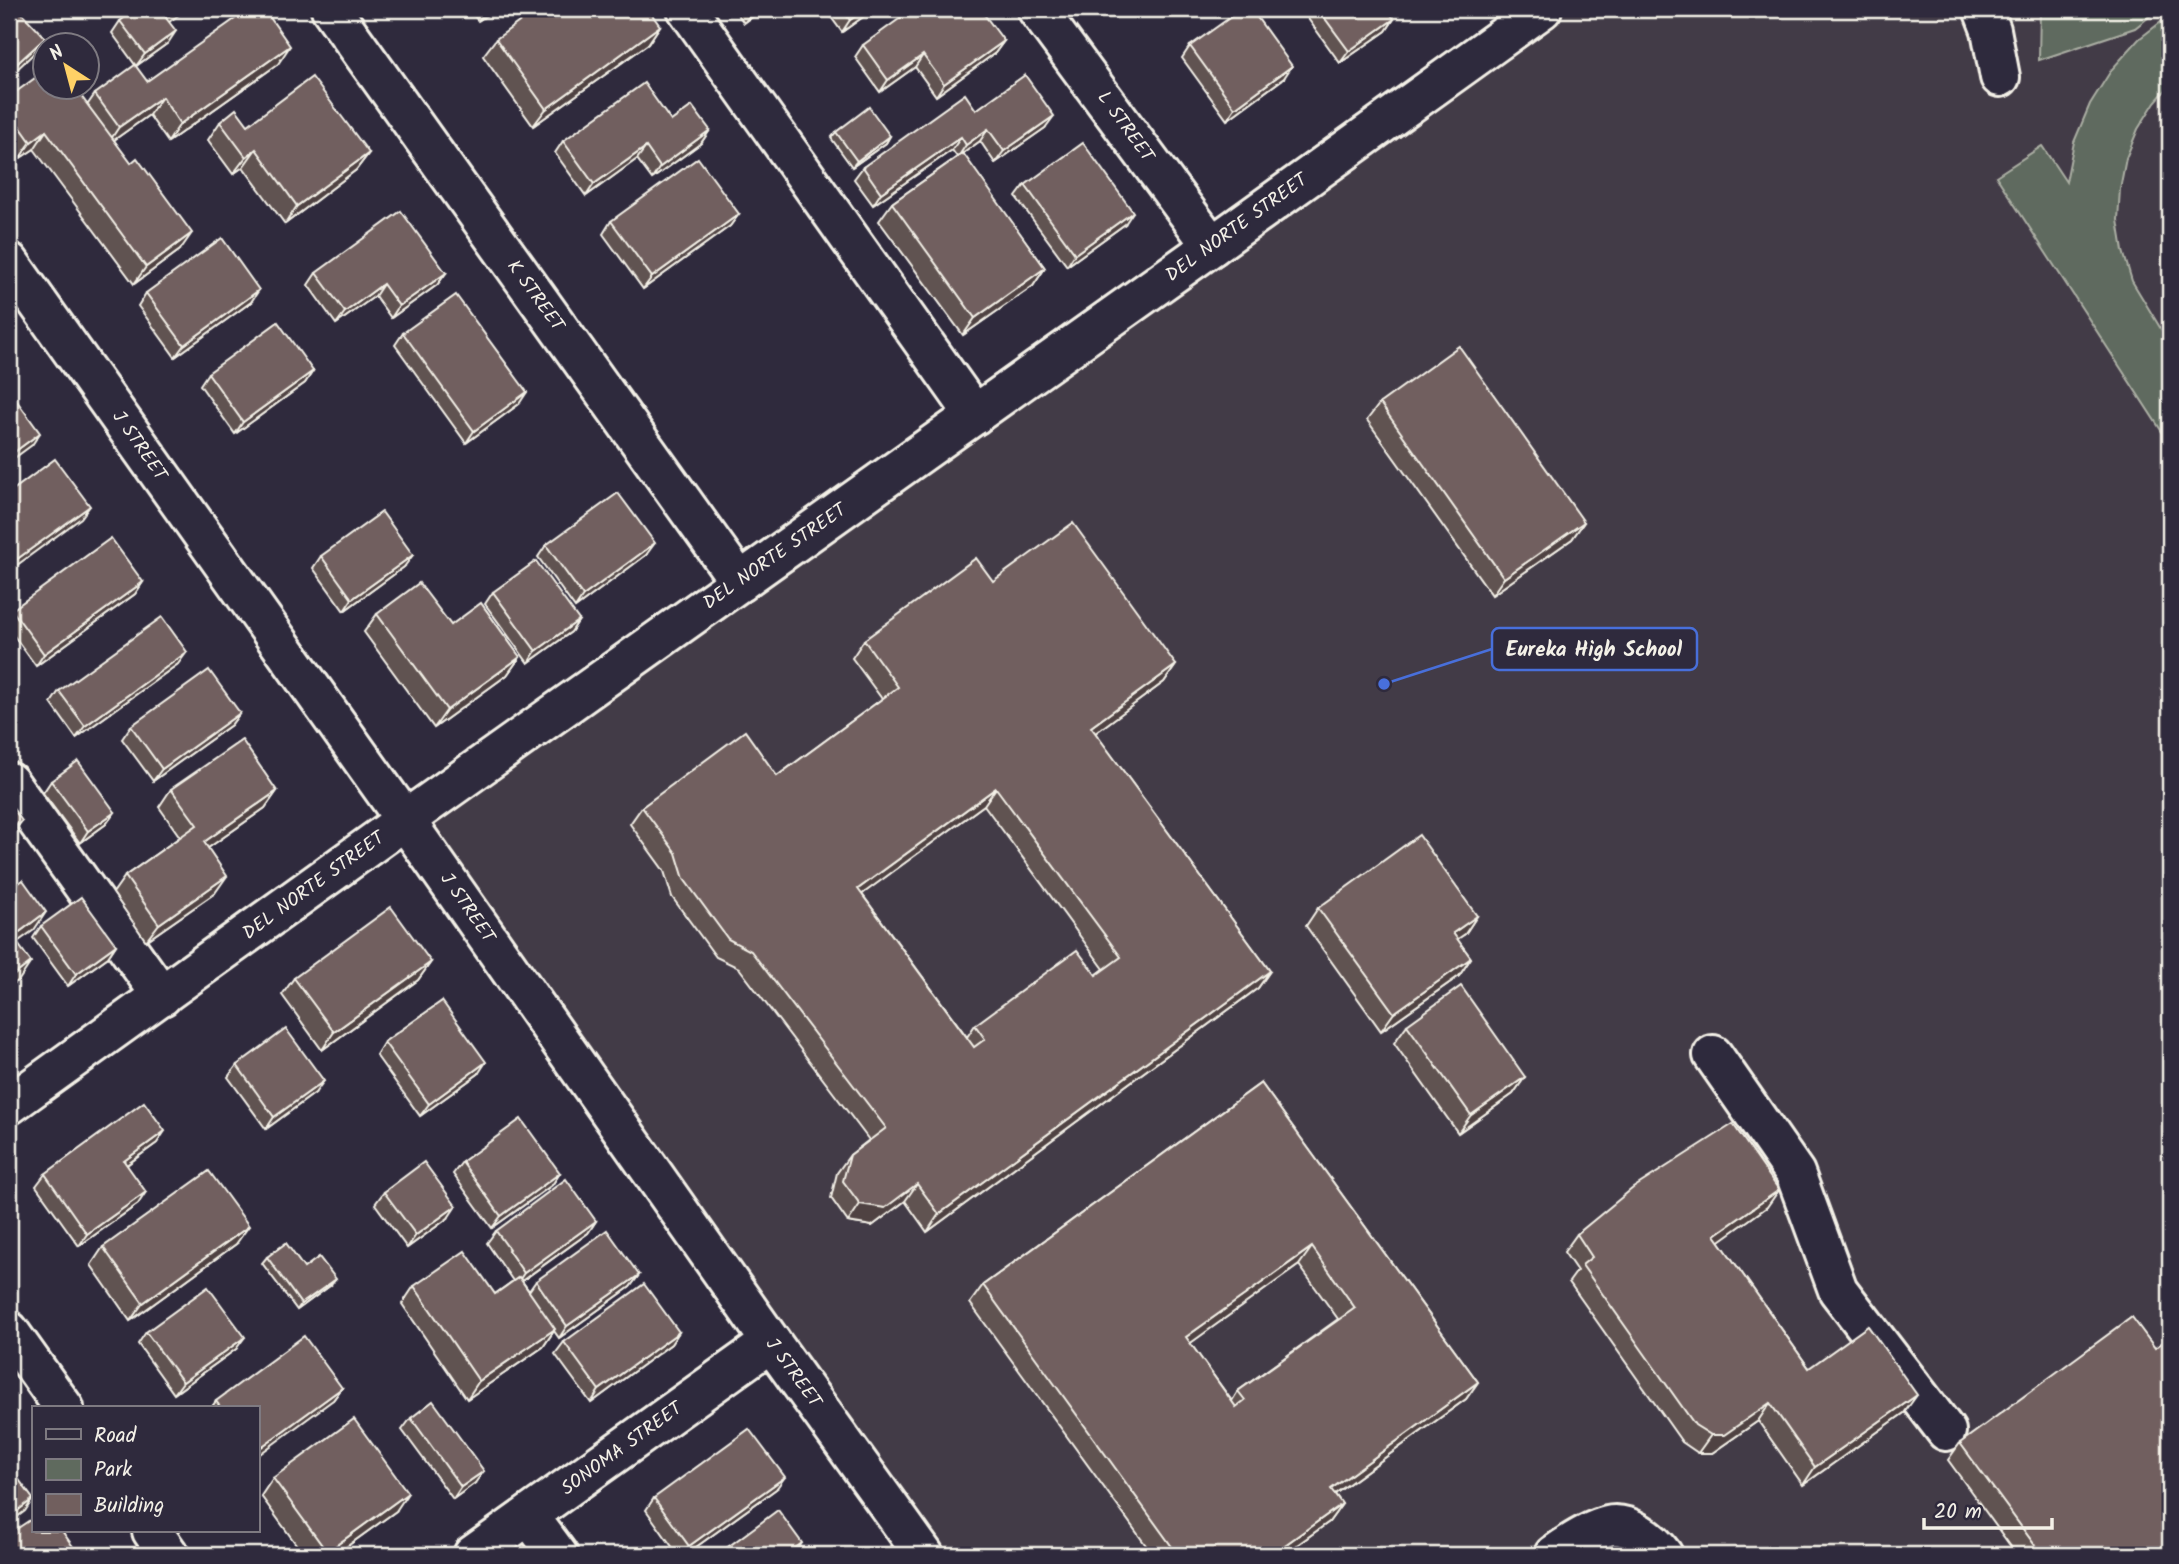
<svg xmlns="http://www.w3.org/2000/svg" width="2179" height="1564" viewBox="0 0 2179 1564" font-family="Kalam,sans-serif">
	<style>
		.built { fill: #433a47 }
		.green { fill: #5f6a5e; stroke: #aaaea3; stroke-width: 2 }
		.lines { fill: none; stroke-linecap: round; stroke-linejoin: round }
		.minor-casing { stroke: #f4f1e8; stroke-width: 44 }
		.major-casing { stroke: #f4f1e8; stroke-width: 44 }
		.minor { stroke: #2f2a3d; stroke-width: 38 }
		.major { stroke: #2f2a3d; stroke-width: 38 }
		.wall { fill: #615251; stroke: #f4f1e8; stroke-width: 2; fill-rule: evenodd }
		.shaded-wall { fill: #4f4242; stroke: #f4f1e8; stroke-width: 2 }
		.building { fill: #715f5e; stroke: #f4f1e8; stroke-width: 2; fill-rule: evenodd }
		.labels { text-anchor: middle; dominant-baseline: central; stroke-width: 5; stroke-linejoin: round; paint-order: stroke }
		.street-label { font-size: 19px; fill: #f4f1e8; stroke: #2f2a3d }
		.leader { fill: none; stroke: #486fdb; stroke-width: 2.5 }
		.callout-dot { fill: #486fdb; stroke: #2f2a3d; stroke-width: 2.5 }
		.callout { fill: #2f2a3d; stroke: #486fdb; stroke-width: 2.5 }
		.callout-label { font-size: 21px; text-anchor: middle; font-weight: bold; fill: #f4f1e8 }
	</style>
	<rect width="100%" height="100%" fill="#2f2a3d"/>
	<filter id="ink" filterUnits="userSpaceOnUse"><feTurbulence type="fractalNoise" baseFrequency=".0143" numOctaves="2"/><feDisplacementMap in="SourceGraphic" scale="14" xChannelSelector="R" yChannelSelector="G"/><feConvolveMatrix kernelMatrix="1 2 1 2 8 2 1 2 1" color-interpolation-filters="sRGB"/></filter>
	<g filter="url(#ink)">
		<polygon class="built" points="1542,9 2170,9 2170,1555 924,1555 405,820"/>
		<g class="green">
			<polygon points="2040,9 2159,9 2135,28 2039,60"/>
			<polygon points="2170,15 2170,85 2155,102 2138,129 2126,158 2120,189 2118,220 2123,251 2132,281 2170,344 2170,444 1996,176 2042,146 2066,182 2074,142 2090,104 2112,69 2139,39"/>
		</g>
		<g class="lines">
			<g class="minor-casing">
				<g id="minor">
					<polyline points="331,9 740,582"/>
					<polyline points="687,9 975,415"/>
					<polyline points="1037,9 1212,246"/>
					<polyline points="1983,9 1991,30 2000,77"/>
					<polyline points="9,262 405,820 771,1342 924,1555"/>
					<polyline points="9,782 162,996"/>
					<polyline points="1713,1055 1795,1173 1838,1290 1946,1431"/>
					<polyline points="9,1105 405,820 1212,246 1542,9"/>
					<polyline points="529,1516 558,1555"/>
					<polyline points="473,1555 771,1342"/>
					<path d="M1554,1555c14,-10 37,-25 54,-29 20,-5 44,14 55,29"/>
				</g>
			</g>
			<g class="major-casing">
				<g id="major">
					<polyline points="9,1331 64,1408"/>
					<polyline points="152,1531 169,1555"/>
				</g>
			</g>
			<use href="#minor" class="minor"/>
			<use href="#major" class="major"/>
		</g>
		<g class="wall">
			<polygon points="469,9 496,9 478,21"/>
			<polygon points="734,9 763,9 744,23"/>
			<polygon points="825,9 874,9 842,32"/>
			<polygon points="1301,9 1387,9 1394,19 1386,31 1340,63"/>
			<polygon points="120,21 169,21 168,43 136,66 112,33"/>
			<polygon points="660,26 648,44 533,126 483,56 496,39"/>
			<polygon points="1004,41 995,53 936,96 915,67 880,92 855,57 863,45"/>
			<polygon points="1190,46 1284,78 1227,120 1182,58"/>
			<polygon points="278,64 168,142 149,115 114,140 180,250 134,284 34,149 19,159 9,145 9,97 88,104 95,94 147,81"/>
			<polygon points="976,110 1045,128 995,163 980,141 962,154 1045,268 1033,286 963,335 879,221 892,203 957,157 952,150 873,205 854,179 863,167"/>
			<polygon points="671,121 710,130 701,143 652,179 637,159 586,196 555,153 563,141"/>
			<polygon points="220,122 248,125 369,153 356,170 285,224 243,167 233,174 208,140"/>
			<polygon points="836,132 890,136 886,143 852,167 831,138"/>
			<polygon points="1025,185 1125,224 1067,266 1016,197"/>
			<polygon points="739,214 730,226 643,289 603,234 611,221"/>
			<polygon points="316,273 446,273 437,285 391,318 375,296 336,324 308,285"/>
			<polygon points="146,293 251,302 175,357 138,306"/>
			<polygon points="403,333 519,404 466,443 395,345"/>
			<polygon points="313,371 305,383 235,434 200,385 208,373"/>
			<polygon points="1380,403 1584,522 1572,539 1492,595 1367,420"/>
			<polygon points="546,545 646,555 575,608 538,557"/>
			<polygon points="321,556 404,567 344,611 313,568"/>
			<path d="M993,581l183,84 -12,17 -69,51 175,238 -12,17 -331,244 -22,-31 -33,25 -24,-4 -17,-24 6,-25 13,-18 19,-15 -130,-172 -23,-11 -44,-60 -8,-26 -34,-47 12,-17 135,-31 105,-77 -30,-41 12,-18zM984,805l120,164 -8,6 -121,50 -8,12 -105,-143z"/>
			<polygon points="143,582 135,594 36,666 9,629 9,615 12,610"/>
			<polygon points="493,592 579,620 571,632 528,663 485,604"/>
			<polygon points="377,614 520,657 507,675 434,728 364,632"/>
			<polygon points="178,664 76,738 51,703 59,691"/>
			<polygon points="240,713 231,725 153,781 122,739 131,726"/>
			<polygon points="51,781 115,812 106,824 80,843 43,793"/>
			<polygon points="171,789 277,791 265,808 208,848 215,893 146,941 113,893 125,876 180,837 159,807"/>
			<polygon points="1318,908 1477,916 1465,934 1457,939 1471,958 1459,976 1381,1031 1306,926"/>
			<polygon points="41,926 116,945 108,957 68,986 33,938"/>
			<polygon points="431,962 418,980 322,1050 282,995 294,978"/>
			<polygon points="1407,1025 1525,1077 1513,1094 1458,1133 1394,1043"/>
			<polygon points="384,1042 478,1074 420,1116 376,1055"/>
			<polygon points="237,1065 315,1093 266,1129 228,1077"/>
			<path d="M1261,1083l217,299 -12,17 -131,95 7,10 -13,18 -46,33h-130l-183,-252 13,-18zM1299,1265l39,54 -100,72 -6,10 -42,-58z"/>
			<polygon points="157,1143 127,1165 138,1204 79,1246 36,1186 45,1174"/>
			<polygon points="462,1162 560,1173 552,1185 492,1228 453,1174"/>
			<polygon points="384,1192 448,1218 407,1248 375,1204"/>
			<polygon points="1767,1207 1719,1241 1809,1368 1904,1413 1803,1485 1758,1421 1712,1453 1698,1453 1682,1442 1569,1282 1577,1271 1564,1252 1577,1234"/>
			<polygon points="596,1221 588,1233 522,1281 529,1291 536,1281 639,1275 630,1287 559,1338 554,1331 543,1347 467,1399 402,1304 414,1286 495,1294 513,1281 487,1243 496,1231"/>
			<polygon points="236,1244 130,1321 91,1265 103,1247"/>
			<polygon points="267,1257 304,1268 331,1285 297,1310 262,1263"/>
			<polygon points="146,1332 236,1349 174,1394 138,1344"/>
			<polygon points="679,1332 671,1344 591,1403 555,1354 564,1342"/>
			<polygon points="342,1388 333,1400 257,1408 211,1408 216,1401"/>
			<polygon points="411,1418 475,1483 453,1499 402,1430"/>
			<polygon points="1960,1443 2170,1555 2017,1555 1948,1460"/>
			<polygon points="273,1478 396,1511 335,1555 304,1555 261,1496"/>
			<polygon points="776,1489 685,1555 678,1555 646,1510 654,1498"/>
		</g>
		<g class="shaded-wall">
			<polygon points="178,9 187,9 158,30 166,18"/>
			<polygon points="488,9 496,9 478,21"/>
			<polygon points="755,9 763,9 744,23 753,11"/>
			<polygon points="865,9 874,9 842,32 850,20"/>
			<polygon points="1394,19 1386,31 1340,63 1349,51"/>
			<polygon points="660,26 648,44 533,126 546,109"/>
			<polygon points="176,31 168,43 136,66 145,54"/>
			<polygon points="45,38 32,55 9,77 9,71"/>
			<polygon points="1004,41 995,53 936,96 944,84"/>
			<polygon points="290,46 278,64 168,142 180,124"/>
			<polygon points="923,55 915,67 880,92 888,80"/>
			<polygon points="1292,66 1284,78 1227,120 1235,108"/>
			<polygon points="162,97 149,115 107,145 119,127"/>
			<polygon points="1054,116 1045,128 995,163 1004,151"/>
			<polygon points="988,129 980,141 958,157 966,145"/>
			<polygon points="710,130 701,143 652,179 660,167"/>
			<polygon points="46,131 34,149 19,159 31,142"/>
			<polygon points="890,136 886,143 852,167 857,161"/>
			<polygon points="961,137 952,150 873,205 881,193"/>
			<polygon points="646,147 637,159 586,196 594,184"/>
			<polygon points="256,149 243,167 233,174 246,157"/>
			<polygon points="369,153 356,170 285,224 297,206"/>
			<polygon points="1133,212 1125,224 1067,266 1075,254"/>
			<polygon points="739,214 730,226 643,289 652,277"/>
			<polygon points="192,233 180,250 134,284 146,267"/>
			<polygon points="1045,268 1033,286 963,335 975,318"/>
			<polygon points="446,273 437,285 391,318 399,306"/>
			<polygon points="383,284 375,296 336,324 345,312"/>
			<polygon points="259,290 251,302 175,357 184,345"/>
			<polygon points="313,371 305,383 235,434 243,422"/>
			<polygon points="527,392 519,404 466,443 474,431"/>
			<polygon points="40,433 32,445 9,462 9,456"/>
			<polygon points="90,506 81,518 9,571 9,565"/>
			<polygon points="1584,522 1572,539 1492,595 1504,578"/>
			<polygon points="655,543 646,555 575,608 583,596"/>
			<polygon points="413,555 404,567 344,611 352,599"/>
			<polygon points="143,582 135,594 36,666 44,654"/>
			<polygon points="579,620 571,632 528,663 536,651"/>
			<polygon points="187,652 178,664 76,738 85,726"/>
			<polygon points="520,657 507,675 434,728 447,710"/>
			<polygon points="1176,665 1164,682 1079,745 1091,727"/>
			<polygon points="240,713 231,725 153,781 162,769"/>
			<polygon points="996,788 984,805 846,906 858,889"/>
			<polygon points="277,791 265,808 191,860 204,842"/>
			<polygon points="115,812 106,824 80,843 88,831"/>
			<polygon points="22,821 13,833 9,837 9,831"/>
			<polygon points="227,876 215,893 146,941 159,924"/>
			<polygon points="46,912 34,930 9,948 13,937"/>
			<polygon points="1477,916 1465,934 1440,951 1453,933"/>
			<polygon points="116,945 108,957 68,986 76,974"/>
			<polygon points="1471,958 1459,976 1381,1031 1394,1013"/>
			<polygon points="31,962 19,980 9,987 9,979"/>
			<polygon points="431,962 418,980 322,1050 334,1032"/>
			<polygon points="1270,971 1258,988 927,1232 939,1214"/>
			<polygon points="486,1062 478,1074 420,1116 429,1104"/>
			<polygon points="1525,1077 1513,1094 1458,1133 1471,1115"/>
			<polygon points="324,1081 315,1093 266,1129 274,1117"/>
			<polygon points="165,1131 157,1143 115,1173 124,1161"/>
			<polygon points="560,1173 552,1185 492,1228 501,1216"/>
			<polygon points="917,1184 905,1201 872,1226 848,1222 860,1204"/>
			<polygon points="1779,1190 1767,1207 1703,1253 1715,1235"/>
			<polygon points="146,1192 138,1204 79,1246 87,1234"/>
			<polygon points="456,1206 448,1218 407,1248 416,1235"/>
			<polygon points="596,1221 588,1233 516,1285 524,1273"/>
			<polygon points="249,1226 236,1244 130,1321 143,1303"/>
			<polygon points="1312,1247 1299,1265 1174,1355 1186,1337"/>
			<polygon points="639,1275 630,1287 559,1338 567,1326"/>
			<polygon points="336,1279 331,1285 297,1310 301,1304"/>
			<polygon points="555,1329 543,1347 467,1399 479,1381"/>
			<polygon points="679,1332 671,1344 591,1403 599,1390"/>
			<polygon points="245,1337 236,1349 174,1394 183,1382"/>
			<polygon points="1478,1382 1466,1399 1318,1506 1331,1489"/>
			<polygon points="342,1388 333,1400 257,1456 257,1450"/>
			<polygon points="1917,1395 1904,1413 1803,1485 1815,1467"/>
			<polygon points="1770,1403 1758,1421 1712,1453 1698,1453 1711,1435"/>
			<polygon points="484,1471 475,1483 453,1499 461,1487"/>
			<polygon points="785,1477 776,1489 685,1555 683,1555 689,1546"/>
			<polygon points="408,1493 396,1511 335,1555 325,1555 327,1552"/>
			<polygon points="33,1499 25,1511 9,1523 9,1517"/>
			<polygon points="1342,1504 1329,1522 1283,1555 1271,1555"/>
			<polygon points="802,1543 794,1555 786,1555"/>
		</g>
		<g class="building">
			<polygon points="9,9 18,9 45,38 9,71"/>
			<polygon points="136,9 178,9 166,18 176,31 145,54 120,21"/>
			<polygon points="249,9 264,9 290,46 180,124 162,97 119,127 95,94 135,65 147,81"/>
			<polygon points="537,9 648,9 660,26 546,109 496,39"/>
			<polygon points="842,9 865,9 850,20"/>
			<polygon points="913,9 980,9 1004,41 944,84 923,55 888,80 863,45"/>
			<polygon points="1242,9 1251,9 1292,66 1235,108 1190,46"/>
			<polygon points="1318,9 1387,9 1394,19 1349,51"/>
			<polygon points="46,70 46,88 75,88 131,163 137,158 192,233 146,267 46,131 31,142 9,111 9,97"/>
			<polygon points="1025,75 1054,116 1004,151 988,129 966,145 961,137 881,193 863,167 965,94 976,110"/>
			<polygon points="312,77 369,153 297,206 256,149 246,157 220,122 236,109 248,125"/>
			<polygon points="644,83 671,121 692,106 710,130 660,167 646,147 594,184 563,141"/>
			<polygon points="869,107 890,136 857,161 836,132"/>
			<polygon points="1083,143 1133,212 1075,254 1025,185"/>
			<polygon points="963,153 1045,268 975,318 892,203"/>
			<polygon points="698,158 739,214 652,277 611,221"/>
			<polygon points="401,211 446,273 399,306 383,284 345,312 316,273"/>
			<polygon points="222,238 259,290 184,345 146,293"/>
			<polygon points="456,295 527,392 474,431 403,333"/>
			<polygon points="278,322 313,371 243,422 208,373"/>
			<polygon points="1459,346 1584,522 1504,578 1380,403"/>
			<polygon points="9,390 40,433 9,456"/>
			<polygon points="55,459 90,506 9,565 9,493"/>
			<polygon points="618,493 655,543 583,596 546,545"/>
			<polygon points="382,512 413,555 352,599 321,556"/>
			<path d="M1073,523l103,142 -85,62 179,244 -331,243 -22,-30 -32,24 -25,-4 -17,-23 7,-26 36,-27 -135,-177 -23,-12 -44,-60 -8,-26 -34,-46 103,-76 32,45 121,-89 -34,-47 112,-82 17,23zM996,788l125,169 -25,18 -19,-25 -102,75 10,14 -11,8 -116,-158z"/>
			<polygon points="111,538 143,582 44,654 12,610"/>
			<polygon points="536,561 579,620 536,651 493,592"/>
			<polygon points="419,583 451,625 481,603 520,657 447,710 377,614"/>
			<polygon points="162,617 187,652 85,726 59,691"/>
			<polygon points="209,670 240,713 162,769 131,726"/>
			<polygon points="242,740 277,791 204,842 227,876 159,924 125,876 197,825 171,789"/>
			<polygon points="78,761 115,812 88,831 51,781"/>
			<polygon points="9,803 22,821 9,831"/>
			<polygon points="1419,835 1477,916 1453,933 1471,958 1394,1013 1318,908"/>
			<polygon points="23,880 46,912 13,937 31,962 9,979 9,890"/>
			<polygon points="81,897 116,945 76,974 41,926"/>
			<polygon points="391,907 431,962 334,1032 294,978"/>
			<polygon points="1461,986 1525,1077 1471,1115 1407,1025"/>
			<polygon points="442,1001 486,1062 429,1104 384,1042"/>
			<polygon points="286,1029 324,1081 274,1117 237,1065"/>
			<path d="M1261,1083l217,299 -147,107 11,15 -71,51h-28l-1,-2 -3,2h-61l-195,-270zM1312,1247l43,61 -117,83 7,9 -9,7 -50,-70z"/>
			<polygon points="144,1102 165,1131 124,1161 146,1192 87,1234 45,1174"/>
			<polygon points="521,1119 560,1173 501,1216 462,1162"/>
			<polygon points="1733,1124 1779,1190 1715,1235 1809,1368 1868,1326 1917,1395 1815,1467 1770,1403 1724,1435 1711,1435 1695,1425 1582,1265 1592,1257 1577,1234 1633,1188"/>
			<polygon points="424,1162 456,1206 416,1235 384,1192"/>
			<polygon points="209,1171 249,1226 143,1303 103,1247"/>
			<polygon points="566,1179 596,1221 524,1273 508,1250 509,1249 496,1231"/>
			<polygon points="607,1230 639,1275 567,1326 536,1281"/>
			<polygon points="286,1243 304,1268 319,1257 336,1279 301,1304 267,1257"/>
			<polygon points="465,1251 495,1294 519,1277 555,1329 479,1381 414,1286"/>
			<polygon points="644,1284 679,1332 599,1390 564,1342"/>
			<polygon points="208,1287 245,1337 183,1382 146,1332"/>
			<polygon points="2132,1317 2155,1348 2170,1337 2170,1555 2042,1555 1960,1443"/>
			<polygon points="304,1336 342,1388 257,1450 257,1408 221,1408 216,1401"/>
			<polygon points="433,1401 484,1471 461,1487 411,1418"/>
			<polygon points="354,1419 408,1493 327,1552 273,1478"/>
			<polygon points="749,1429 785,1477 689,1546 654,1498"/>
			<polygon points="9,1466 33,1499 9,1517"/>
			<polygon points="778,1510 802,1543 786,1555 717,1555"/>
			<polygon points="33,1518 33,1531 62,1531 79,1555 9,1555 9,1534"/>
		</g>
	</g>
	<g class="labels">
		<g class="street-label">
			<text transform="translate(1125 127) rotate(54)">L STREET</text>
			<text transform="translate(1237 228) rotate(-36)">DEL NORTE STREET</text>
			<text transform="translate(535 296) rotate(54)">K STREET</text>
			<text transform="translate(139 446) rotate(55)">J STREET</text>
			<text transform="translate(775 557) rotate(-35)">DEL NORTE STREET</text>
			<text transform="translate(314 886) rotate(-36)">DEL NORTE STREET</text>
			<text transform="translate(467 908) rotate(55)">J STREET</text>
			<text transform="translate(793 1373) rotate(54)">J STREET</text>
			<text transform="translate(622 1449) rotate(-36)">SONOMA STREET</text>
		</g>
	</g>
	<path class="leader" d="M1384 684L1492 649"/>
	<circle class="callout-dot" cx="1384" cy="684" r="7"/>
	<rect class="callout" x="1492" y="628" width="205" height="42" rx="7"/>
	<g class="callout-label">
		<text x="1594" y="656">Eureka High School</text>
	</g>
	<rect width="2179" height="1564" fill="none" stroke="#2f2a3d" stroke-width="35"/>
	<rect x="18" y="18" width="2144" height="1529" fill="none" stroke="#f4f1e8" stroke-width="2.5" filter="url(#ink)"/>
	<rect x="32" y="1406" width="228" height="126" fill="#2f2a3d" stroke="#7e7a81" stroke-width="2"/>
	<rect x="46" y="1429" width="35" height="10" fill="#2f2a3d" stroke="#7e7a81" stroke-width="2"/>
	<text x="94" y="1442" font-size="21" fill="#f4f1e8">Road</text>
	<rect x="46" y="1459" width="35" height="21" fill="#5f6a5e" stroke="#7e7a81" stroke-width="2"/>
	<text x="94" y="1476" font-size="21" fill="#f4f1e8">Park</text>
	<rect x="46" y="1494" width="35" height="21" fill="#715f5e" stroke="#7e7a81" stroke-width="2"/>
	<text x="94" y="1512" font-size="21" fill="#f4f1e8">Building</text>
	<g transform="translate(66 66) rotate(324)"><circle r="33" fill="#2f2a3d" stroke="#7e7a81" stroke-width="2"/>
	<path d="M0-5L12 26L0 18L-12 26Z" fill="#ffd166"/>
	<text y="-10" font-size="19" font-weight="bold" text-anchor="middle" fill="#f4f1e8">N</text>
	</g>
	<path d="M1924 1518v10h128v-10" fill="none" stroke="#f4f1e8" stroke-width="3.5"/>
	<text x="1934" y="1518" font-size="21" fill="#f4f1e8" stroke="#2f2a3d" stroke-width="5" paint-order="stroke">20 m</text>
</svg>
